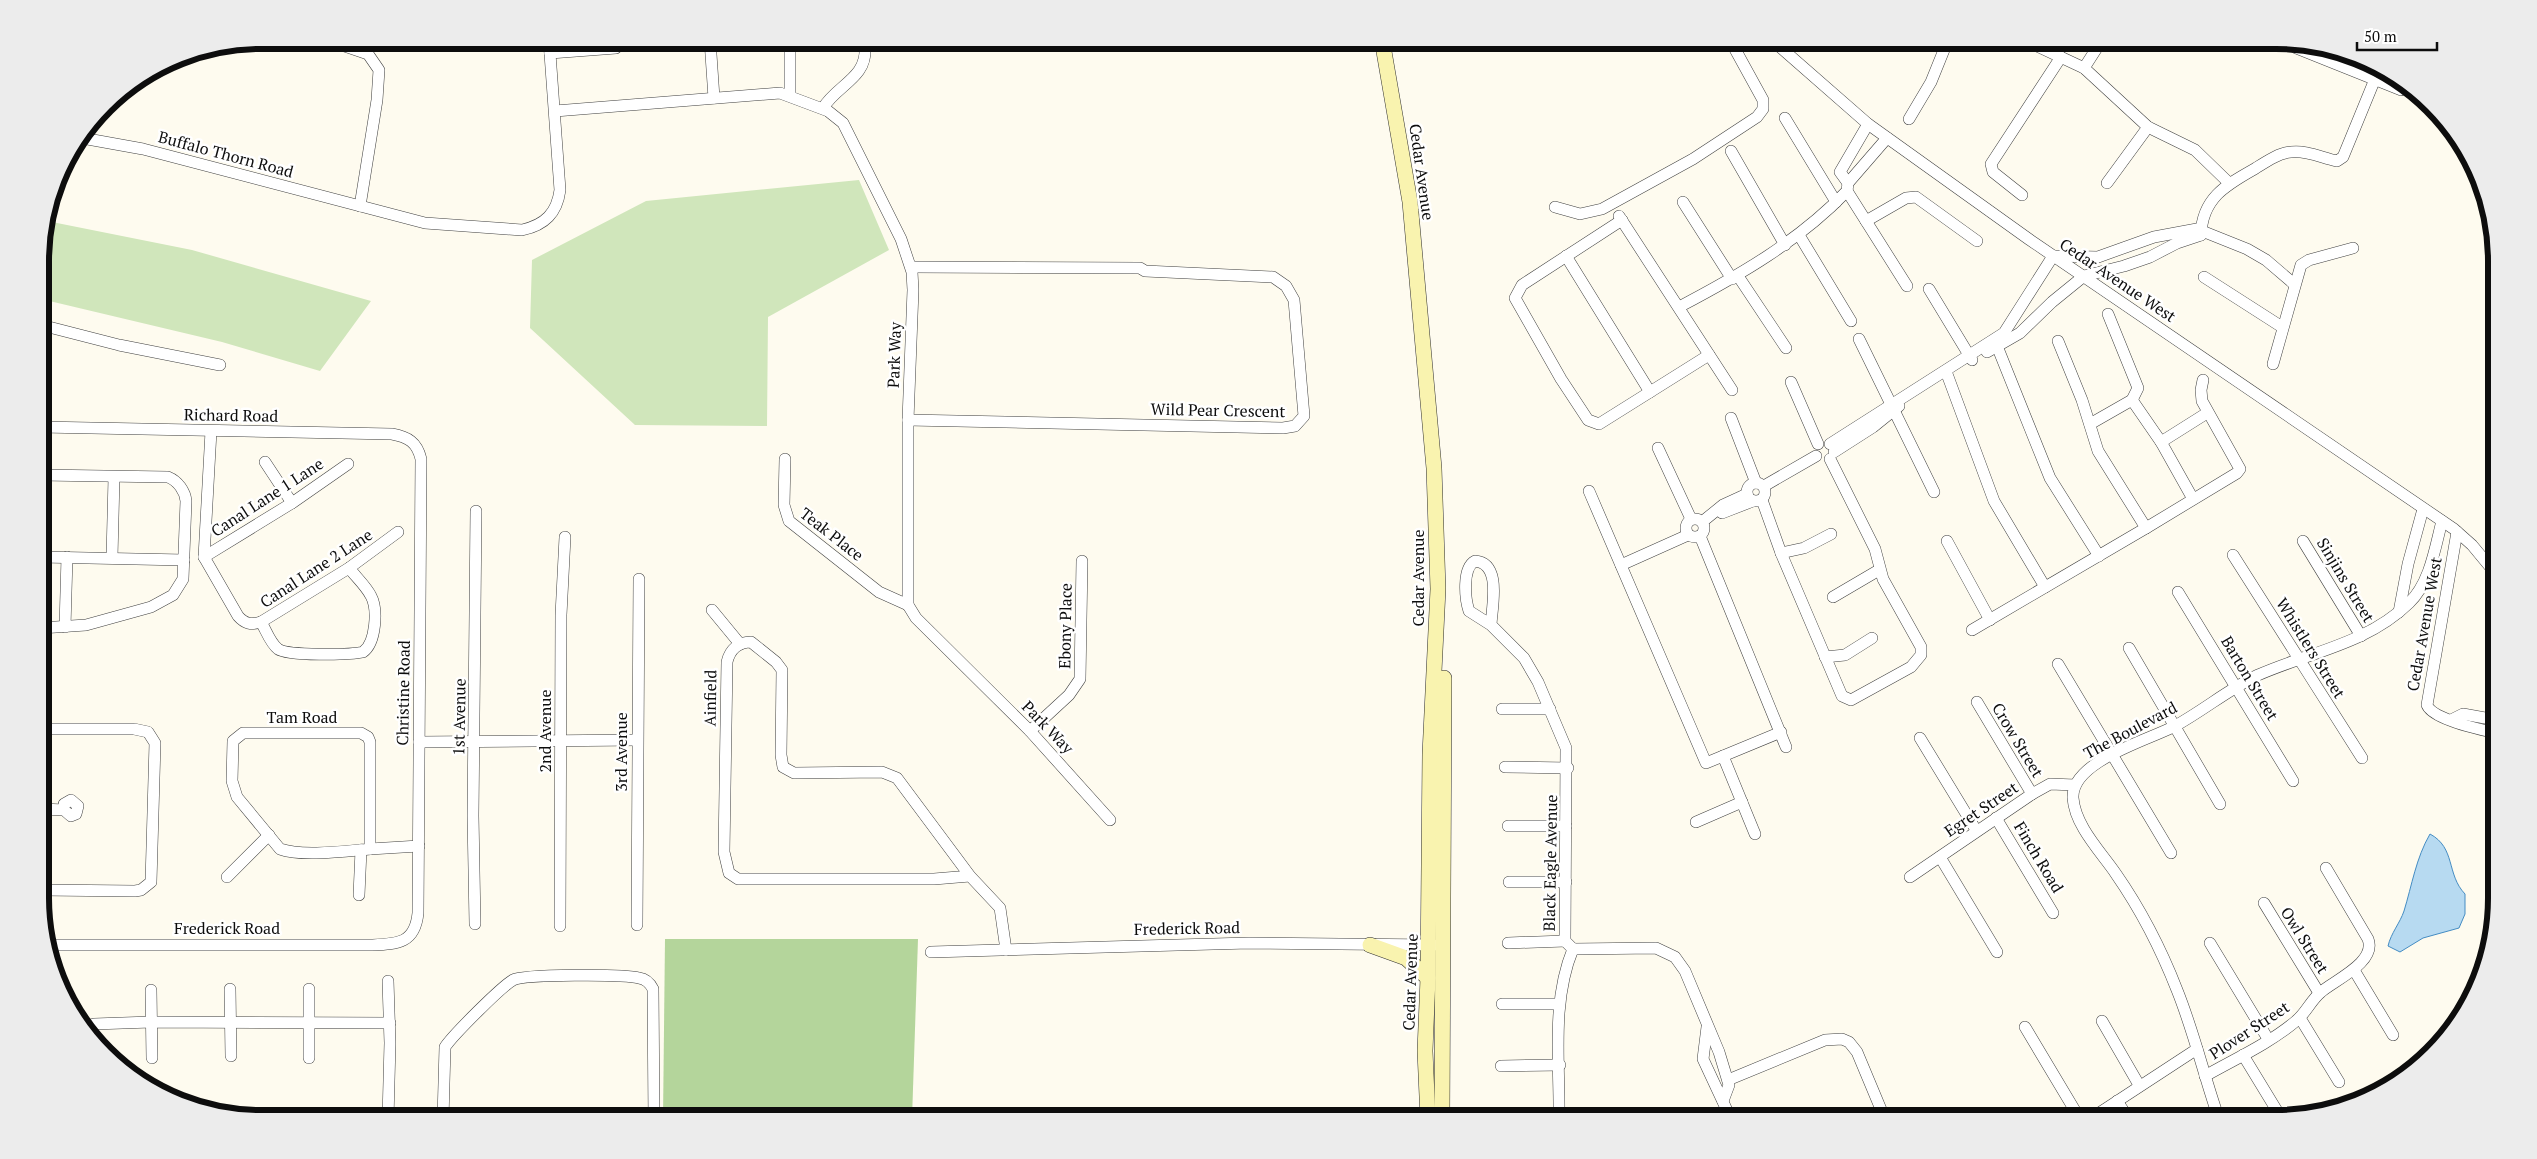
<svg xmlns="http://www.w3.org/2000/svg" width="2537" height="1159" viewBox="0 0 2537 1159" font-family="'PT Serif',serif">
	<style>
		.green { fill: #d0e6bb }
		.forest { fill: #b4d59b }
		.water { fill: #b7daf1; stroke: #448cc3 }
		.lines { fill: none; stroke-linecap: round; stroke-linejoin: round }
		.street-casing { stroke: #404040; stroke-width: 12 }
		.secondary-casing { stroke: #2f2f2f; stroke-width: 16 }
		.street { stroke: #fff; stroke-width: 11 }
		.secondary { stroke: #f9f3af; stroke-width: 15 }
		.labels { text-anchor: middle; dominant-baseline: central; stroke-width: 5; stroke-linejoin: round; paint-order: stroke }
		.street-label { font-size: 16px; fill: #0d0d0d; stroke: #fff }
		.rim { fill: none; stroke: #0d0d0d; stroke-width: 6 }
	</style>
	<rect width="100%" height="100%" fill="#fefbef"/>
	<g class="green">
		<polygon points="859,180 889,250 768,317 767,426 635,425 530,328 532,260 646,201"/>
		<polygon points="47,221 192,250 371,301 320,371 222,342 41,299 40,246"/>
	</g>
	<polygon class="forest" points="665,939 918,939 912,1119 663,1119"/>
	<path class="water" d="M2430,834c26,14 16,40 35,60v20l-6,14 -36,10 -23,14 -12,-6c3,-13 12,-23 16,-35 8,-26 12,-53 26,-77z"/>
	<g class="lines">
		<g class="street-casing">
			<g id="street">
				<polyline points="327,40 368,54 379,70 377,100 360,206"/>
				<polyline points="710,40 714,98"/>
				<polyline points="790,40 790,95"/>
				<polyline points="1772,40 1868,124 2030,240 2454,529 2472,545 2496,574"/>
				<polyline points="2024,40 2084,68 2148,127 2195,150 2228,182"/>
				<polyline points="2296,48 2401,90"/>
				<polyline points="550,53 616,48"/>
				<polyline points="2084,68 2102,40"/>
				<path d="M823,108c14,-23 44,-30 42,-60"/>
				<polyline points="555,111 780,93 828,111 843,123 901,239 912,272 913,290 908,420 908,605 916,618 1030,731 1110,820"/>
				<polyline points="1785,118 1836,202"/>
				<polyline points="1909,119 1931,82 1948,40"/>
				<path d="M82,138l61,11 282,74 97,7c23,-5 35,-17 38,-40l-11,-150"/>
				<polyline points="1731,151 1785,245"/>
				<polyline points="1848,183 1840,172 1868,124"/>
				<polyline points="2107,183 2148,127"/>
				<polyline points="1847,191 1907,286"/>
				<polyline points="2022,195 1993,172 1991,164 2061,57"/>
				<polyline points="1683,202 1732,279"/>
				<polyline points="1555,207 1580,214 1602,209 1693,159 1757,117 1763,109 1763,100 1730,40"/>
				<polyline points="1619,216 1732,390"/>
				<polyline points="1622,220 1522,285 1515,298 1561,379 1588,420 1599,424 1709,355"/>
				<polyline points="1866,221 1906,198 1916,197 1977,241"/>
				<polyline points="1799,235 1851,321"/>
				<path d="M2201,235c1,-38 27,-51 55,-67 11,-7 23,-15 35,-16 16,-2 31,6 46,9l6,-4 32,-78"/>
				<polyline points="1566,256 1650,392"/>
				<polyline points="1738,276 1786,348"/>
				<polyline points="2204,277 2282,327"/>
				<polyline points="1929,289 1972,360"/>
				<path d="M1679,307c61,-32 120,-66 168,-116l1,-8 39,-45"/>
				<polyline points="41,325 119,345 220,365"/>
				<polyline points="1859,339 1934,492"/>
				<polyline points="1995,341 2050,478 2099,556"/>
				<polyline points="1987,352 2020,333 2052,302 2084,276 2124,266 2150,257 2177,243 2201,235"/>
				<polyline points="2273,364 2301,265 2309,260 2353,248"/>
				<polyline points="1947,374 1994,501 2045,587"/>
				<polyline points="1791,382 1818,444"/>
				<polyline points="2132,400 2161,442 2193,499"/>
				<polyline points="1731,418 1756,483"/>
				<polyline points="908,420 1283,428 1295,426 1304,416 1294,300 1286,286 1273,277 1145,271 1140,268 911,267"/>
				<polyline points="2090,424 2132,400 2138,388 2108,314"/>
				<path d="M41,427l351,7c16,3 25,8 29,25l-3,454c-3,31 -21,31 -47,32h-324"/>
				<path d="M211,431l-7,126 34,59c7,8 13,9 23,6l88,-54 49,-36"/>
				<polyline points="2161,442 2207,413"/>
				<polyline points="1830,444 2004,333 2053,256 2098,257 2154,237 2197,229 2247,249 2266,260 2294,284"/>
				<polyline points="1658,448 1691,519"/>
				<polyline points="1834,452 1873,427 1899,406"/>
				<polyline points="785,459 784,505 789,521 879,592 908,605"/>
				<polyline points="265,462 292,503"/>
				<path d="M41,475l127,2c10,4 17,14 18,24l-3,78 -10,16 -22,12 -65,18 -45,3"/>
				<circle cx="1756" cy="492" r="9"/>
				<polyline points="1764,486 1816,456"/>
				<polyline points="1589,491 1706,763 1781,732"/>
				<polyline points="1762,500 1781,553 1842,696 1851,700 1911,667 1921,655 1921,647 1883,579 1875,549 1830,459"/>
				<polyline points="1722,513 1753,501"/>
				<circle cx="1695" cy="528" r="9"/>
				<polyline points="1702,522 1723,505 1747,494"/>
				<polyline points="2146,528 2237,473 2240,469 2202,401 2201,390 2203,380"/>
				<path d="M2457,532l-30,173c5,14 55,25 70,28"/>
				<polyline points="1700,536 1786,747"/>
				<polyline points="1947,541 1990,620"/>
				<polyline points="2303,541 2361,636"/>
				<polyline points="1781,553 1804,548 1831,534"/>
				<polyline points="2233,555 2362,758"/>
				<polyline points="41,557 184,560"/>
				<polyline points="112,557 114,478"/>
				<polyline points="204,557 292,503 348,464"/>
				<polyline points="1621,565 1688,535"/>
				<polyline points="2495,573 2496,593"/>
				<polyline points="2178,592 2293,781"/>
				<polyline points="1833,597 1879,570"/>
				<polyline points="712,610 740,644"/>
				<polyline points="2399,612 2408,564 2423,509"/>
				<polyline points="2496,615 2493,647 2496,662"/>
				<path d="M261,622c5,8 9,21 17,27 10,7 72,6 85,3 13,-9 15,-43 8,-56 -5,-10 -15,-19 -22,-28"/>
				<path d="M1491,625c1,-19 11,-62 -16,-64 -13,7 -10,38 -6,50l22,14 33,33 14,24 28,66 -1,193 8,8"/>
				<polyline points="65,627 67,557"/>
				<polyline points="1972,630 2146,528 2098,451 2082,400 2058,341"/>
				<polyline points="2129,648 2220,804"/>
				<polyline points="1825,657 1845,655 1872,638"/>
				<polyline points="2058,664 2171,853"/>
				<polyline points="1977,702 2032,794"/>
				<polyline points="1502,709 1550,709"/>
				<polyline points="2453,719 2463,714 2496,720"/>
				<polyline points="42,729 134,729 148,732 155,743 151,882 141,890 135,891 42,890"/>
				<polyline points="1030,731 1069,695 1080,679 1082,561"/>
				<path d="M243,733h118l7,4 2,5v107c-24,2 -68,8 -90,0l-43,-52 -5,-16 1,-40z"/>
				<polyline points="1920,738 1976,830"/>
				<polyline points="419,742 637,740"/>
				<polyline points="1723,756 1755,834"/>
				<polyline points="1505,767 1568,768"/>
				<polyline points="42,809 64,810 71,816 76,814 78,806 71,800 64,804 64,810"/>
				<polyline points="1996,818 2053,913"/>
				<polyline points="1696,822 1742,802"/>
				<polyline points="1508,826 1566,826"/>
				<polyline points="370,849 419,846"/>
				<polyline points="1940,857 1997,952"/>
				<path d="M970,876l-36,3h-196l-9,-6 -5,-21 3,-190c3,-13 12,-20 24,-20l25,20 6,8 -1,85 2,12 11,6 88,-1 15,6 73,98 30,32 6,42"/>
				<polyline points="227,877 269,835"/>
				<polyline points="1910,877 2032,794 2050,784 2075,785"/>
				<polyline points="1509,882 1566,882"/>
				<polyline points="359,895 361,850"/>
				<polyline points="2264,903 2319,993"/>
				<polyline points="475,924 473,816 476,511"/>
				<polyline points="637,925 639,579"/>
				<polyline points="560,926 561,615 565,537"/>
				<polyline points="1508,943 1565,941"/>
				<polyline points="2210,943 2268,1039"/>
				<polyline points="1573,949 1656,948 1675,957 1685,971 1719,1052 1729,1085 1723,1101"/>
				<polyline points="931,952 1249,943 1434,945"/>
				<polyline points="2354,970 2393,1035"/>
				<polyline points="388,981 390,1043 388,1119"/>
				<polyline points="230,989 231,1056"/>
				<polyline points="309,989 309,1058"/>
				<polyline points="151,990 152,1058"/>
				<polyline points="1502,1004 1559,1004"/>
				<polyline points="2300,1018 2339,1082"/>
				<polyline points="2102,1021 2139,1085"/>
				<polyline points="83,1027 94,1024 151,1022 390,1023"/>
				<polyline points="1707,1027 1703,1059 1731,1119"/>
				<polyline points="2025,1027 2080,1119"/>
				<polyline points="2243,1055 2282,1119"/>
				<polyline points="1501,1066 1560,1065"/>
				<path d="M2205,1076c30,-17 65,-33 91,-55 10,-8 15,-21 25,-29 14,-12 56,-30 47,-53l-42,-71"/>
				<polyline points="1728,1080 1825,1040 1842,1039 1849,1042 1857,1052 1885,1119"/>
				<polyline points="2117,1101 2129,1119"/>
				<path d="M443,1119l2,-72c8,-12 56,-60 68,-67 10,-6 112,-6 126,-2 7,1 11,5 14,11l1,130"/>
				<path d="M1559,1119c1,-56 -8,-117 14,-170"/>
				<polyline points="2090,1119 2197,1049"/>
				<path d="M2219,1119c-15,-43 -25,-87 -42,-129 -16,-41 -36,-80 -61,-116 -15,-22 -41,-48 -43,-76 -2,-37 76,-58 102,-72 29,-16 54,-37 83,-51 52,-23 109,-31 151,-72 21,-20 26,-55 33,-82"/>
			</g>
		</g>
		<g class="secondary-casing">
			<g id="secondary">
				<polyline points="1382,40 1410,202 1434,468 1438,589 1430,754 1428,978 1425,1051 1428,1119"/>
				<polyline points="1370,945 1406,958 1428,978"/>
				<polyline points="1442,1119 1444,678"/>
			</g>
		</g>
		<use href="#street" class="street"/>
		<use href="#secondary" class="secondary"/>
	</g>
	<g class="labels">
		<g class="street-label">
			<text transform="translate(226 154) rotate(15)">Buffalo Thorn Road</text>
			<text transform="translate(1422 172) rotate(82)">Cedar Avenue</text>
			<text transform="translate(2118 280) rotate(34)">Cedar Avenue West</text>
			<text transform="translate(894 355) rotate(-88)">Park Way</text>
			<text transform="translate(1218 410) rotate(1)">Wild Pear Crescent</text>
			<text transform="translate(231 415) rotate(1)">Richard Road</text>
			<text transform="translate(267 497) rotate(-33)">Canal Lane 1 Lane</text>
			<text transform="translate(832 534) rotate(38)">Teak Place</text>
			<text transform="translate(316 568) rotate(-33)">Canal Lane 2 Lane</text>
			<text transform="translate(1418 578) rotate(-90)">Cedar Avenue</text>
			<text transform="translate(2346 580) rotate(59)">Sinjins Street</text>
			<text transform="translate(2424 624) rotate(-80)">Cedar Avenue West</text>
			<text transform="translate(1065 626) rotate(-89)">Ebony Place</text>
			<text transform="translate(2311 648) rotate(58)">Whistlers Street</text>
			<text transform="translate(2250 678) rotate(59)">Barton Street</text>
			<text transform="translate(403 693) rotate(-89)">Christine Road</text>
			<text transform="translate(710 698) rotate(-89)">Ainfield</text>
			<text x="302" y="717">Tam Road</text>
			<text transform="translate(459 717) rotate(-89)">1st Avenue</text>
			<text transform="translate(1048 727) rotate(46)">Park Way</text>
			<text transform="translate(2130 730) rotate(-28)">The Boulevard</text>
			<text transform="translate(545 731) rotate(-90)">2nd Avenue</text>
			<text transform="translate(2018 740) rotate(59)">Crow Street</text>
			<text transform="translate(621 752) rotate(-90)">3rd Avenue</text>
			<text transform="translate(1981 809) rotate(-34)">Egret Street</text>
			<text transform="translate(2039 857) rotate(59)">Finch Road</text>
			<text transform="translate(1550 863) rotate(-89)">Black Eagle Avenue</text>
			<text x="227" y="928">Frederick Road</text>
			<text transform="translate(1187 928) rotate(-1)">Frederick Road</text>
			<text transform="translate(2305 940) rotate(58)">Owl Street</text>
			<text transform="translate(1410 982) rotate(-88)">Cedar Avenue</text>
			<text transform="translate(2249 1030) rotate(-33)">Plover Street</text>
		</g>
	</g>
	<path d="M0 0H2537V1159H0ZM261 49H2276A212 212 0 0 1 2488 261V898A212 212 0 0 1 2276 1110H261A212 212 0 0 1 49 898V261A212 212 0 0 1 261 49Z" fill="#ececec" fill-rule="evenodd"/>
	<path class="rim" d="M261 49H2276A212 212 0 0 1 2488 261V898A212 212 0 0 1 2276 1110H261A212 212 0 0 1 49 898V261A212 212 0 0 1 261 49Z"/>
	<path d="M2357 42v8h80v-8" fill="none" stroke="#0d0d0d" stroke-width="2.5"/>
	<text x="2364" y="42" font-size="15" fill="#0d0d0d" stroke="#ffffff" stroke-width="4" paint-order="stroke">50 m</text>
</svg>
